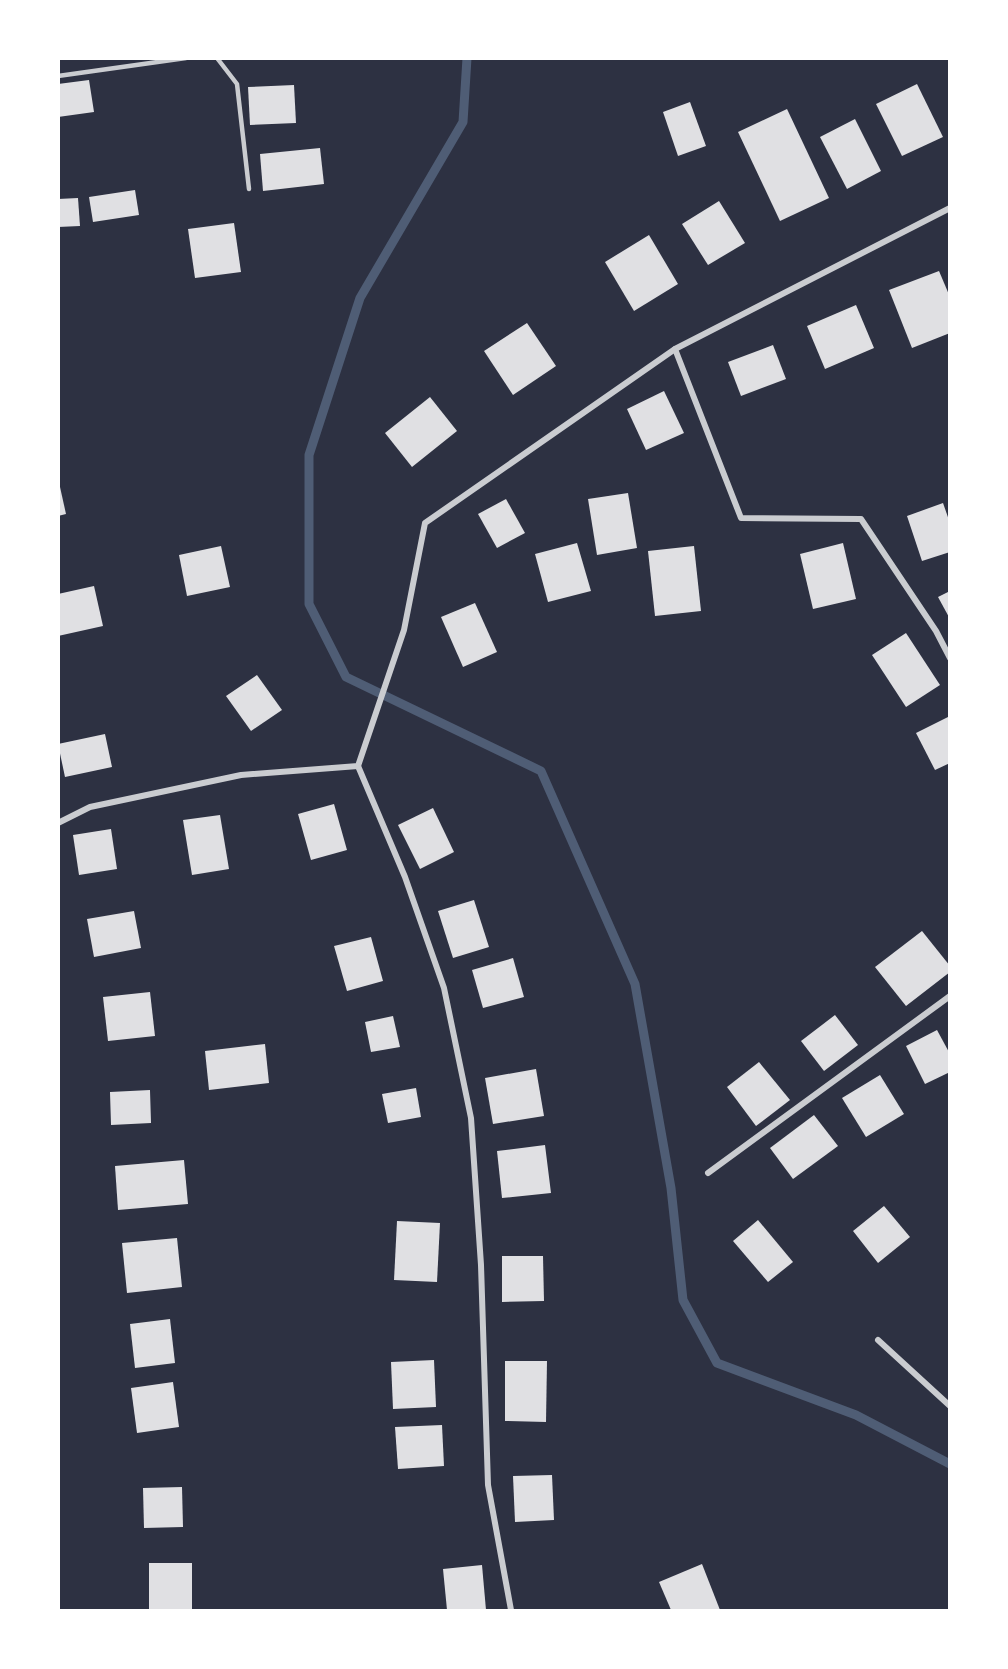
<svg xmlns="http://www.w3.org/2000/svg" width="1008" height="1669" viewBox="0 0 1008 1669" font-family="Ubuntu,sans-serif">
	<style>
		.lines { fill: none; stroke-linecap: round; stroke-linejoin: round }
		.stream { stroke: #4f5d75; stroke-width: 9 }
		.building { fill: #e0e0e3 }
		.service { stroke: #caccd0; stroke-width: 4.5 }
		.minor { stroke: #caccd0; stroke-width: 6 }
	</style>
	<rect width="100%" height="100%" fill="#2d3142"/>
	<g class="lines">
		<polyline class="stream" points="467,58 463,122 360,298 309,455 309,604 346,677 541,771 635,984 671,1188 683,1300 717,1363 856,1415 950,1464"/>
	</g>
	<g class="building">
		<polygon points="89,80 94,112 58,117 58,84"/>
		<polygon points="917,84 943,137 902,156 876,104"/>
		<polygon points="294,85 296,123 250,125 248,87"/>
		<polygon points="690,102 706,146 678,156 663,112"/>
		<polygon points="787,109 829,198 780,221 738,132"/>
		<polygon points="855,119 881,171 847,189 820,137"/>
		<polygon points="320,148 324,184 263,191 260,154"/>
		<polygon points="135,190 139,215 93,222 89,197"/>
		<polygon points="78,198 80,226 58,227 58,199"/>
		<polygon points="719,201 745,243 708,265 682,224"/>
		<polygon points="234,223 241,272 195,278 188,229"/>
		<polygon points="649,235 678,284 634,311 605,262"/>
		<polygon points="939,271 950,297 950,333 912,348 889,290"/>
		<polygon points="856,305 874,348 825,369 807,326"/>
		<polygon points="527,323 556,366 513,395 484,351"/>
		<polygon points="773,345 786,379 741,396 728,362"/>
		<polygon points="664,391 684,433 646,450 627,409"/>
		<polygon points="430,397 457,431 412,467 385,433"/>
		<polygon points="58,478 66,514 58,516"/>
		<polygon points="628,493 637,548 597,555 588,499"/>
		<polygon points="506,499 525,533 497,548 478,514"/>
		<polygon points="943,503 950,523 950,552 922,561 907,516"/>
		<polygon points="577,543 591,591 548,602 535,554"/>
		<polygon points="843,543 856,599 813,609 800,554"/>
		<polygon points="221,546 230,587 187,596 179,555"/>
		<polygon points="694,546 701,611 655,616 648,551"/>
		<polygon points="94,586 103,626 58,636 58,594"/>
		<polygon points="950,591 950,619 938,597"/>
		<polygon points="475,603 497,652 463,667 441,617"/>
		<polygon points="906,633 940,685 906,707 872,655"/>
		<polygon points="257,675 282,710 251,731 226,696"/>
		<polygon points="950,716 950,763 935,770 916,733"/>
		<polygon points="105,734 112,767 65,777 58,744"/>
		<polygon points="334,804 347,850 311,860 298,814"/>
		<polygon points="433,808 454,852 420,869 398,825"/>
		<polygon points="220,815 229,869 192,875 183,820"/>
		<polygon points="111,829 117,869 79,875 73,835"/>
		<polygon points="474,900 489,947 453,958 438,911"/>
		<polygon points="134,911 141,948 94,957 87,919"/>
		<polygon points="922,931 950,966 950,972 906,1006 875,967"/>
		<polygon points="371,937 383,981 347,991 334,946"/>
		<polygon points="513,958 524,997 483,1008 472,970"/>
		<polygon points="150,992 155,1036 108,1041 103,997"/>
		<polygon points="835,1015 858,1045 824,1071 801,1041"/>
		<polygon points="393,1016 400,1047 371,1052 365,1022"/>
		<polygon points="937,1030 950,1054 950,1072 925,1084 906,1046"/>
		<polygon points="265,1044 269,1083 209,1090 205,1051"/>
		<polygon points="759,1062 790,1100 756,1126 727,1087"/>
		<polygon points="536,1069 544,1116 493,1124 485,1078"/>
		<polygon points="880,1075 904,1114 866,1137 842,1098"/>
		<polygon points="416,1088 421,1117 388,1123 382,1094"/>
		<polygon points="150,1090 151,1123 111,1125 110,1092"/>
		<polygon points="814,1115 838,1146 793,1179 770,1148"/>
		<polygon points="545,1145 551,1193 502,1198 497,1151"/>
		<polygon points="184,1160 188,1204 118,1210 115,1166"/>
		<polygon points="884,1206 910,1237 878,1263 853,1231"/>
		<polygon points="758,1220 793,1262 768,1282 733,1241"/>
		<polygon points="397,1221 440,1223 437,1282 394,1280"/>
		<polygon points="177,1238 182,1287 127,1293 122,1243"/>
		<polygon points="502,1256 543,1256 544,1301 502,1302"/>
		<polygon points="170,1319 175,1363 135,1368 130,1324"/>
		<polygon points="434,1360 436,1407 393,1409 391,1362"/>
		<polygon points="505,1361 547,1361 546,1422 505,1421"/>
		<polygon points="173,1382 179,1427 137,1433 131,1388"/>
		<polygon points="442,1425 444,1466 398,1469 395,1427"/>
		<polygon points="552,1475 554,1520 515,1522 513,1476"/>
		<polygon points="182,1487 183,1527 144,1528 143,1488"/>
		<rect x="149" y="1563" width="43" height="47"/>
		<polygon points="702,1564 720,1610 671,1610 659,1582"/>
		<polygon points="482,1565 486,1610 447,1610 443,1569"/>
	</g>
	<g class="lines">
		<g class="service">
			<polyline points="217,58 237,84 249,189"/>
			<polyline points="58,76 186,58"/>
		</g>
		<g class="minor">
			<polyline points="675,349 741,518 861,519 936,631 950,658"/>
			<polyline points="358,766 405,877 444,988 471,1118 481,1265 488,1485 511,1610"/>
			<polyline points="58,823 90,807 241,775 358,766 404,630 425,523 675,349 950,208"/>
			<polyline points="708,1173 950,996"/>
			<polyline points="878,1340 950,1406"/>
		</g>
	</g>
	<rect width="1008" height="1669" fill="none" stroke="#ffffff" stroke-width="120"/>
</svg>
